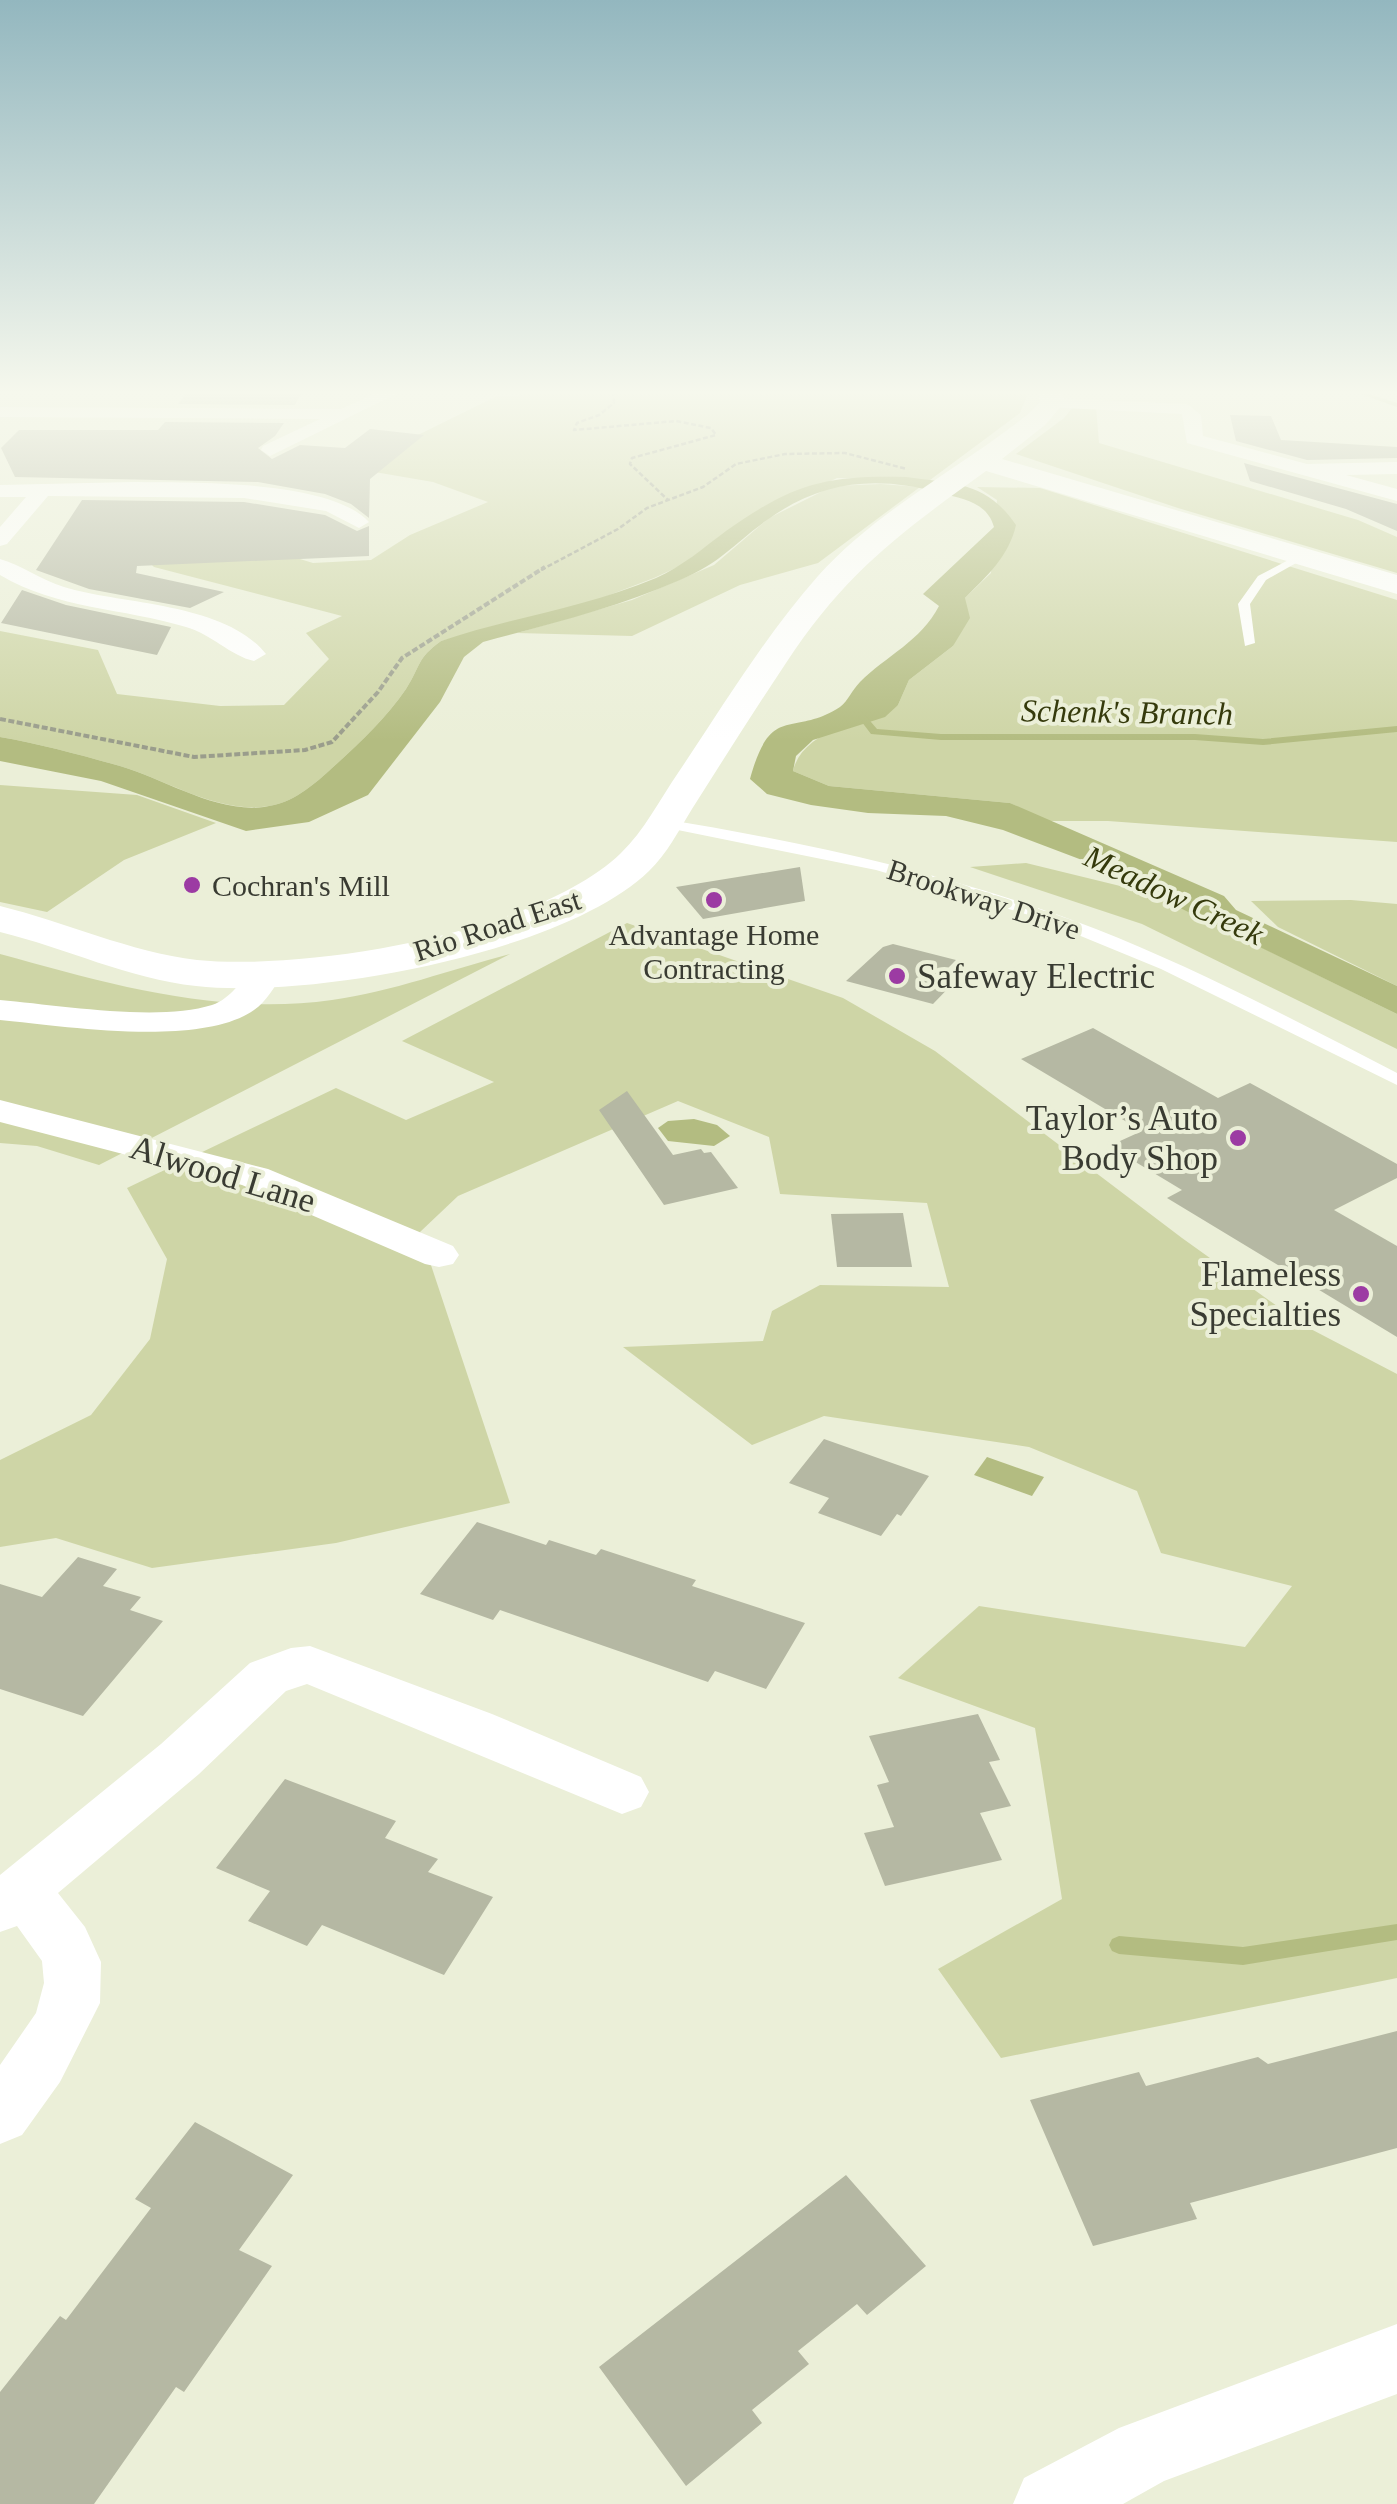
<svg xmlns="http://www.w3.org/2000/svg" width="1397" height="2504" viewBox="0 0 1397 2504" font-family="Georgia,serif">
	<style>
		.green { fill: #ced5a6 }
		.water { fill: #b3bc81 }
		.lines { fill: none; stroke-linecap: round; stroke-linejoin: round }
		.stream { fill: #b3bc81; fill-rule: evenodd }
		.building { fill: #b5b8a3 }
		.path-far1 { stroke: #9a9d8c; stroke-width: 2.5; stroke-dasharray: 5 2.5; stroke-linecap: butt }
		.path { stroke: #9a9d8c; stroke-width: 4; stroke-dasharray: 6 2.5; stroke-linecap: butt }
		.lane { fill: #fff; fill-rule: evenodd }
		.street { fill: #fff; fill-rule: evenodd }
		.secondary { fill: #fff; fill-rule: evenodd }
		.poi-dot { fill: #9c3ba3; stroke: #ebefd8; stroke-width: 4 }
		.labels { text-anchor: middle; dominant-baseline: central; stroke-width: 8; stroke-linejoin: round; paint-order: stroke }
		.far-poi-label { font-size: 30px; fill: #393b32; stroke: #ebefd8; text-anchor: start }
		.far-street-label { font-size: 30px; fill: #393b32; stroke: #ebefd8 }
		.far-water-label { font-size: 32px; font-style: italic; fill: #353a0c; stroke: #ebefd8 }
		.poi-label { font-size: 35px; fill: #393b32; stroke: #ebefd8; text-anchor: end }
		.street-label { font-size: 35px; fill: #393b32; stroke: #ebefd8 }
	</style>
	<rect width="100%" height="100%" fill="#ebefd8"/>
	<g class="green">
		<path d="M524,391h92l27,4 63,-4h323l-9,22 -90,67 -93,-2 -115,57 -42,31 -26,12 -68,26 -145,37c-25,18 -20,25 -35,48 -20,29 -48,56 -74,79 -15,14 -37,33 -58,37 -52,12 -106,-25 -154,-39 -39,-11 -80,-22 -120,-29v-106l98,19 19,44 103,12 64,-1 45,-46 -23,-26 36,-17 -188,-49 -14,-14 114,-8 59,18 58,-3 39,-25 78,-33 -55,-20 -82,-14 146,-72 19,1z"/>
		<polygon points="1073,407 1096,407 1099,443 1358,520 1397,537 1397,573 1178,508 1016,454 1064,418"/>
		<polygon points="881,484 920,487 818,563 740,585 632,636 517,633 632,600 714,565 769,518 833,486"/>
		<path d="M977,487l63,1 357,112v242l-289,-21h-61l-37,-18 -181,-17 -36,-15c9,-40 71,-52 105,-66l11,-25 44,-34 12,-48 26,-25 6,-73z"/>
		<polygon points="0,785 137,795 216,823 124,860 47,912 0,902"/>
		<polygon points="1026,863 1153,894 1397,1014 1397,1049 1142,924 970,867"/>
		<polygon points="1351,900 1397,904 1397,986 1278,927 1251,901"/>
		<polygon points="627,923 843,998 935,1051 1182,1238 1305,1326 1397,1374 1397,1978 1001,2058 938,1969 1062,1899 1035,1728 898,1678 979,1606 1245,1647 1292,1586 1161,1553 1137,1491 1029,1447 824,1416 752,1445 623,1347 763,1341 772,1311 820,1285 949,1287 927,1203 780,1194 769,1137 678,1101 458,1196 420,1232 510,1503 336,1543 152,1568 56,1538 0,1547 0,1460 91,1415 150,1339 167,1259 127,1188 336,1088 406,1120 494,1082 402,1041"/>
		<path d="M0,954c109,30 218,62 332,46 59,-8 120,-31 178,-46l-411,211 -62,-19 -37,-3z"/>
	</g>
	<g class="water">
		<path d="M906,477c48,7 80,4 110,48 -7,31 -29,51 -51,73l5,20 -17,28 -44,34 -11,25 -13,12 -72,23 -17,16 -3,15 36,15 181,17 214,93 12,14 161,76v28l-315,-154 -79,-30 -57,-14 -78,-3 -57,-8 -44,-11 -17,-15c21,-77 42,-41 90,-72 8,-6 12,-17 20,-25 26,-26 61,-41 79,-76l-16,-12 71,-67c-7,-25 -31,-28 -54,-34 -64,-18 -119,-12 -173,27 -35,25 -45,42 -87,60 -64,28 -130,44 -197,62l-19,15 -24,45 -72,93 -59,27 -63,9 -145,-50 -101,-20v-24c40,7 81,18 120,29 48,14 103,52 154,39 21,-4 43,-23 58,-37 26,-23 54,-50 74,-79 15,-23 10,-30 35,-48 72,-24 143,-33 215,-63 27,-12 47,-30 70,-47 67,-47 98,-56 180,-54z"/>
		<polygon points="694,1119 717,1125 730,1136 714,1146 668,1141 658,1128 668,1121"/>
		<polygon points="987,1457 1044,1477 1032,1496 974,1475"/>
	</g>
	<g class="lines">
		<g class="stream">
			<polygon points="1352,391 1360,391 1397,403 1397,407"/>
			<polygon points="859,715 865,715 877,729 941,734 1195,734 1263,739 1397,726 1397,732 1263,745 1195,740 941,740 871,734 858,717"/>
			<polygon points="1397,1924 1397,1940 1243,1965 1119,1954 1112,1951 1109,1945 1112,1939 1119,1936 1243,1947"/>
		</g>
	</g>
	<g class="building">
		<polygon points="188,392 302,392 295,405 178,404"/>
		<polygon points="1230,415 1271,416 1281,440 1397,447 1397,458 1307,460 1236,441"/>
		<polygon points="165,422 284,423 275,436 258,448 272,459 300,445 345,448 370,429 424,435 370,479 369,518 351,504 325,494 258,482 15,477 1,448 19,430 158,430"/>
		<polygon points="1244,463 1397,504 1397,531 1346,509 1250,481"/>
		<polygon points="82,500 244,502 325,515 357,531 369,526 369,556 137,566 136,573 224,592 190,608 89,589 36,570"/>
		<polygon points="22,590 66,605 171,627 157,655 1,623"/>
		<polygon points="800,867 805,901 703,919 676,887"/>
		<polygon points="893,944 956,960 946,970 962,974 933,1004 846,981 883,947"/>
		<polygon points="1093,1028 1218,1098 1250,1083 1397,1164 1397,1178 1334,1210 1397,1246 1397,1337 1167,1198 1182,1190 1109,1146 1142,1131 1021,1059"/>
		<polygon points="627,1091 673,1155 701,1149 704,1153 711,1152 738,1188 664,1205 599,1110"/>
		<polygon points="903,1213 912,1267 837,1267 831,1214"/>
		<polygon points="824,1439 929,1476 901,1516 897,1514 881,1536 818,1513 829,1498 789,1483"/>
		<polygon points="477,1522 546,1545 549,1540 596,1555 601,1549 696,1580 692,1586 805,1623 766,1689 715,1671 708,1682 500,1610 493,1620 420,1594"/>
		<polygon points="78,1557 117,1569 103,1586 141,1597 130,1610 163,1621 83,1716 0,1689 0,1584 42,1597"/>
		<polygon points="978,1714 1000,1760 989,1762 1011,1806 980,1813 1002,1860 885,1886 864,1833 894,1827 877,1785 889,1782 869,1736"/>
		<polygon points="285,1779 396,1821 385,1838 438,1859 428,1872 493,1897 444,1975 322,1925 307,1946 248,1921 270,1891 216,1868"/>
		<polygon points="1397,2031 1397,2148 1190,2203 1197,2219 1093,2246 1030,2100 1139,2072 1146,2086 1258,2057 1268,2064"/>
		<polygon points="195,2122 293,2175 239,2250 272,2266 184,2392 176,2387 94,2504 0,2504 0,2392 60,2316 66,2320 151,2208 135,2199"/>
		<polygon points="846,2175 926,2266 867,2315 857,2304 798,2351 809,2364 752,2410 762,2423 686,2486 599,2367"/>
	</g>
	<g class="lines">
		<g class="path-far1">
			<polyline points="613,391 614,403 599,415 577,423 574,430 676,421 711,428 716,435 632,458 630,464 668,500"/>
			<polyline points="541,570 618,529 647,508 703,487 736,464 785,454 845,453 907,469"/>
		</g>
		<polyline class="path" points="0,719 194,757 305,750 332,742 378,692 402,658 545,567"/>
		<g class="lane">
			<polygon points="1296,556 1305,558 1266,580 1250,604 1255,643 1245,646 1238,604 1258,576"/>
			<path d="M663,819c147,24 293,56 433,110 104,41 202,93 301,144v12l-236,-116 -129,-53 -156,-46 -218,-44 -2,-3z"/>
		</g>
		<g class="street">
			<polygon points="380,391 402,391 270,456 261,450 263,446 320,419 0,417 0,407 341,409"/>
			<polygon points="1052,398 1187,404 1201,415 1203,436 1307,464 1397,462 1397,474 1346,475 1397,489 1397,501 1187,443 1182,414 1046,407 1046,399"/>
			<path d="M133,482c57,1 196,-3 236,40l-10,6 -33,-17 -82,-13 -196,-2 -41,48 -7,2v-19l26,-30h-26v-12z"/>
			<path d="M0,559c22,6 41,21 64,28 59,18 160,15 202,67l-12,7c-23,-5 -43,-27 -68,-34 -63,-19 -129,-18 -186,-52z"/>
			<path d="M267,964l12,3 4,7c-8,12 -17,28 -29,36 -54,38 -190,16 -254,10v-20c58,5 158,22 212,5 24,-8 32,-35 55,-41z"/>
			<polygon points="0,1100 268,1169 453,1246 459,1255 453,1264 439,1267 425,1264 242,1185 0,1122"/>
			<polygon points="310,1646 492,1714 641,1777 649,1792 641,1807 622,1814 307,1684 286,1691 199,1774 58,1893 85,1927 101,1962 100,2003 60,2082 22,2135 0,2144 0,2065 36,2013 44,1983 42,1961 17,1926 0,1932 0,1875 161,1744 250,1663 291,1648"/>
			<polygon points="1397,2324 1397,2394 1164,2481 1123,2504 1013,2504 1024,2478 1119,2428"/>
		</g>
		<path class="secondary" d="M1038,391h24l2,12 -19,22 -43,34 395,116v19l-411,-123c-86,62 -140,101 -200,192 -32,48 -63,97 -94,146 -13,21 -25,45 -43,62 -84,82 -338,128 -453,115 -67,-7 -130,-38 -196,-54v-26c65,16 130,46 197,54 112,11 342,-27 424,-107 23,-22 39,-54 57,-80 45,-67 87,-137 140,-197 59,-66 141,-107 209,-161l13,-13z"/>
	</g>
	<linearGradient id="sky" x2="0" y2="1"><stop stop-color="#93b7bf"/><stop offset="0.53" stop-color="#f6f8ed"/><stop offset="1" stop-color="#f6f8ed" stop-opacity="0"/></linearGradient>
	<rect width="1397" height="741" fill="url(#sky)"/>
	<g class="poi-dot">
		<circle cx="192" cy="885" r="10"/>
		<circle cx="714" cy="900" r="10"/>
		<circle cx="897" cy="976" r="10"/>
		<circle cx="1238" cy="1138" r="10"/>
		<circle cx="1361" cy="1294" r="10"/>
	</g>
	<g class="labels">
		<g class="far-poi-label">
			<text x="212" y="885">Cochran's Mill</text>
			<text x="714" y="934" text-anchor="middle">Advantage Home<tspan x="714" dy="34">Contracting</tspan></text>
		</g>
		<g class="far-street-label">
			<text transform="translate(984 899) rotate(18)">Brookway Drive</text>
			<text transform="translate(497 925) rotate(-18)">Rio Road East</text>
		</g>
		<g class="far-water-label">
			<text transform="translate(1127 712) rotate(1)">Schenk's Branch</text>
			<text transform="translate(1174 895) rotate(25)">Meadow Creek</text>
		</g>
		<g class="poi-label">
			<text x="917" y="976" text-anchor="start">Safeway Electric</text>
			<text x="1218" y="1118">Taylor’s Auto<tspan x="1218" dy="40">Body Shop</tspan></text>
			<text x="1341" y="1274">Flameless<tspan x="1341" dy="40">Specialties</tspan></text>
		</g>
		<g class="street-label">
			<text transform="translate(223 1174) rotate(17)">Alwood Lane</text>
		</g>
	</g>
</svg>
